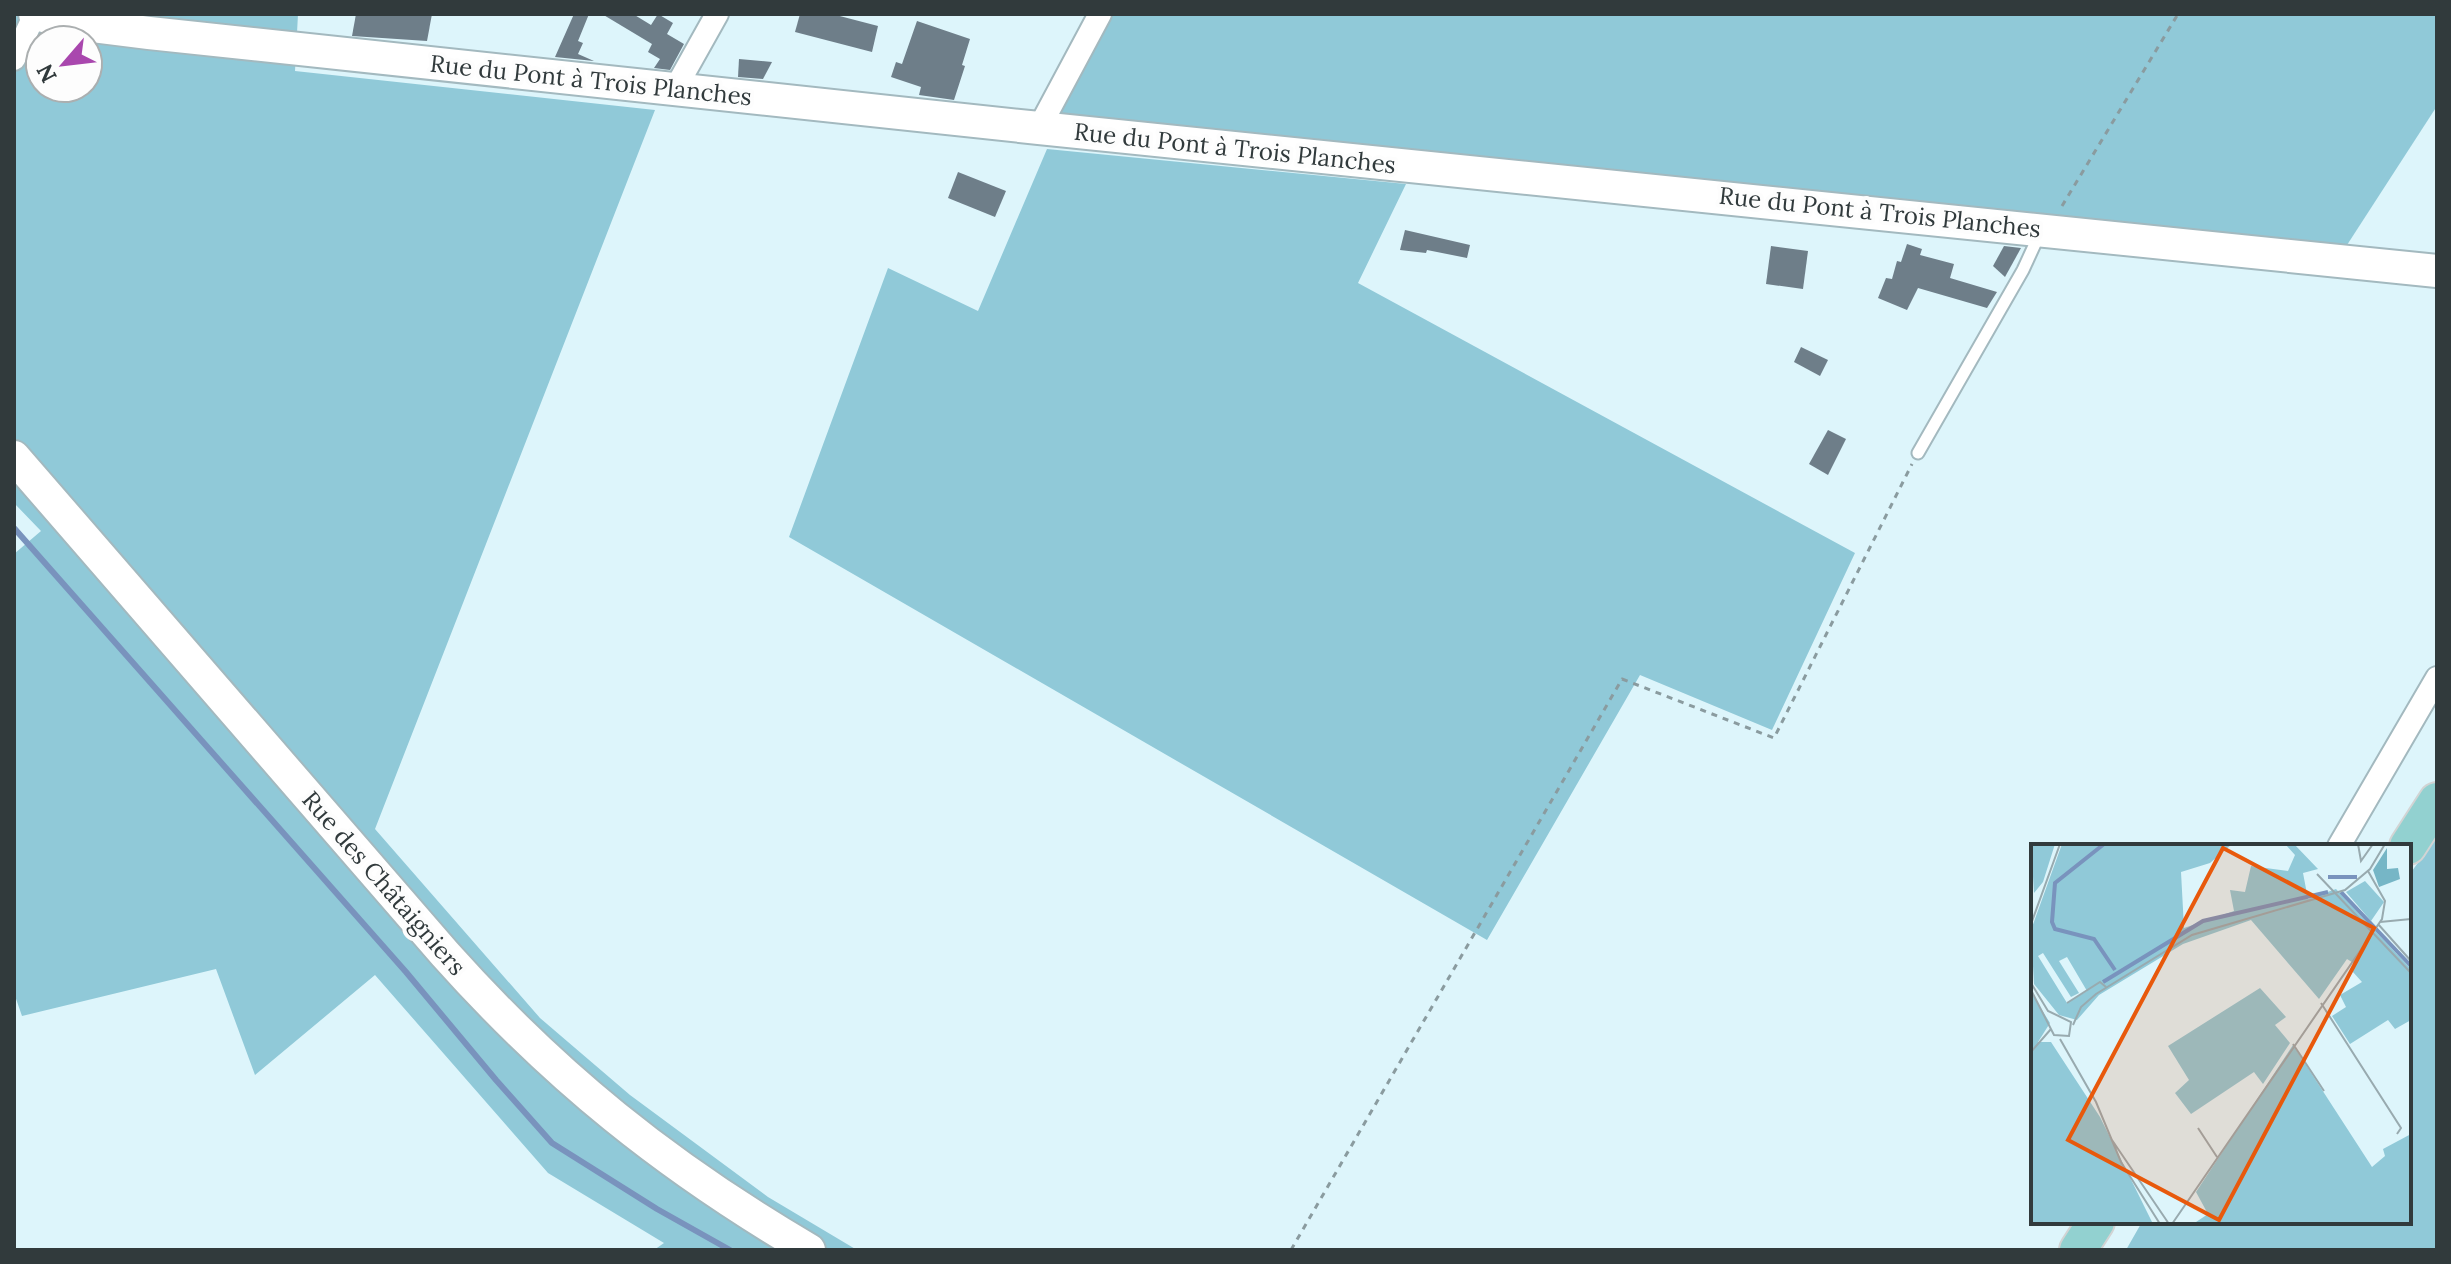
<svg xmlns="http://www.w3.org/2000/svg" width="2451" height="1264" viewBox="0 0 2451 1264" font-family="Lora,serif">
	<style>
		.green { fill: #90c9d8; fill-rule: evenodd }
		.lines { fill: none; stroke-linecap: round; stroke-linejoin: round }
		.stream { stroke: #7993bd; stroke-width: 6 }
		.building { fill: #6e7e89 }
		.lane-casing { stroke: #a3b9bf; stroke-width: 15 }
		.street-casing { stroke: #a3b9bf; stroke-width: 26 }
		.secondary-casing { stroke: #a3b9bf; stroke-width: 36 }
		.primary-casing { stroke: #d2d4d4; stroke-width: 40 }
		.path { stroke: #8a9b9f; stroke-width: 3; stroke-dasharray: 6 6; stroke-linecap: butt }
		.lane { stroke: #fff; stroke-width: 11 }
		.street { stroke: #fff; stroke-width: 22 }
		.secondary { stroke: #fff; stroke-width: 32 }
		.primary { stroke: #92d1d0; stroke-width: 36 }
		.labels { text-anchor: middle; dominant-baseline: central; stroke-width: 8; stroke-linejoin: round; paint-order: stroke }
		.street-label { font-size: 24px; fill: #313a3c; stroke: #fdfdfd }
		.inset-river { fill: none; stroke: #7993bd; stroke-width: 4 }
		.inset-road { fill: none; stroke: #98aaaf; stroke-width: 2 }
		.view { fill: #e8590c; fill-opacity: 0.15; stroke: #e8590c; stroke-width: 4 }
		.inset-edge { fill: none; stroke: #313a3c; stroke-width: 4 }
	</style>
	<rect width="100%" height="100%" fill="#ddf5fb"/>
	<g class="green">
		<path d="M14,14h284l-3,57 360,39 -280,719 165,189 90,77 138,102 89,53h-203l10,-7 -116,-70 -173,-198 -120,100 -39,-106 -194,47 -8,-23v-439l27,-23 -27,-28zM40,40h48v48h-48z"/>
		<polygon points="1110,14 2437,14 2437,106 2347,245 1049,121"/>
		<polygon points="1047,149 1406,184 1358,283 1855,553 1772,730 1640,675 1487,940 789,537 888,268 978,311"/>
		<polygon points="2437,837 2437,1250 2126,1250 2142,1222 2409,1222 2409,875"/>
	</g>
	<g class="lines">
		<polyline class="stream" points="14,528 406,972 496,1080 552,1143 657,1209 730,1250"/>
	</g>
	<g class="building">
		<polygon points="356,14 432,14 427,41 352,36"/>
		<polygon points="574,14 589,14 578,41 583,43 578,54 594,61 555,57"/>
		<polygon points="602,14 633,14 651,25 658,14 673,23 667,34 684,44 670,70 654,68 660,59 648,52 652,44"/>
		<polygon points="800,14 832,14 878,26 872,52 795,32"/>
		<polygon points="917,21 970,39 962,65 965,66 954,100 919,95 921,87 891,77 896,62 902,64"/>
		<polygon points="739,59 772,62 763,79 738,77"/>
		<polygon points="958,172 1006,191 995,217 948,198"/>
		<polygon points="1405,230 1470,245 1467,258 1427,250 1426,253 1400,250"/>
		<polygon points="1907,244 1922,249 1920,255 1954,264 1950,278 1997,292 1987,308 1918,288 1907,310 1878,298 1886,278 1892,279 1897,261 1901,262"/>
		<polygon points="1771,246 1808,251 1803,289 1766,284"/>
		<polygon points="2004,246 2021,248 2005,277 1993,266"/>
		<polygon points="1801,347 1828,360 1820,376 1794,362"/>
		<polygon points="1828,430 1846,439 1828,475 1809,464"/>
	</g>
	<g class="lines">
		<g class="lane-casing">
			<polyline id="lane" points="1918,453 2023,270 2040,233"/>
		</g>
		<g class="street-casing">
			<g id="street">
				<polyline points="14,59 35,14"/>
				<polyline points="675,89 717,14"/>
				<polyline points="1039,128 1100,14"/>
				<polyline points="2339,846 2437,678"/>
			</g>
		</g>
		<g class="secondary-casing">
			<g id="secondary">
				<polyline points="35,14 85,25 149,33 1039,128 2437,271"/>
				<path d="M14,457l431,497c110,123 221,212 364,296"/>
			</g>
		</g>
		<g class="primary-casing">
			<g id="primary">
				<polyline points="2408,846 2437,801"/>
				<polyline points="2078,1250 2096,1222"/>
			</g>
		</g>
		<g class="path">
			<polyline points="2062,206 2178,14"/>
			<polyline points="1291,1250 1622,679 1774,738 1912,464"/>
		</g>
		<use href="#lane" class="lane"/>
		<use href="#street" class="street"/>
		<use href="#secondary" class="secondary"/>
		<use href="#primary" class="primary"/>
	</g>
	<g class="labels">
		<g class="street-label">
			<text transform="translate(591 80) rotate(6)">Rue du Pont à Trois Planches</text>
			<text transform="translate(1235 148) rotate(6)">Rue du Pont à Trois Planches</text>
			<text transform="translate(1880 212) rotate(6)">Rue du Pont à Trois Planches</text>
			<text transform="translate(384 883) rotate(49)">Rue des Châtaigniers</text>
		</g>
	</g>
	<g transform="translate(2031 844)">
		<rect width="380" height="380" fill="#ddf5fb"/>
		<path d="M0,0h24l-12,38 -9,11zM31,0h170l-22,19 -29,9 3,56 50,-17 -4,-21 15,2 6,-26 37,5 7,-16 -10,-11h9l24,25 -15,4 5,26 28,-10 75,80v51l-16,9 -7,-9 -38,24 -18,-28 14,-9 -6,-12 22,-13 -10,-11 3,-7 -8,-5 -28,40 -68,-79 -68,24 -84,51 -22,25 -18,-5 -25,-31 -3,-54zM12,109l28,44 8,-4 -20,-32 8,-4 20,34 -20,12 -29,-47zM334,37l19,21 -13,19 -25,-29zM229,144l26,29 -11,8 15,18 -27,41 -9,-12 -63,42 -16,-21 14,-13 -21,-34zM0,148l19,31 -12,19h13l49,75 53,107h-122zM262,201l79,122 13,-11 -2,-7 28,-15v90h-218l15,-10 -12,-22z" fill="#90c9d8" fill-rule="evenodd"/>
		<path d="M356,4v21l11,-1 2,11 -21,8 -6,-17z" fill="#76b6c6"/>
		<path class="inset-river" d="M73,0l-49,39 -3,39 3,7 39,10 21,31M297,33h29M310,48l70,74M72,138l100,-61 125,-29"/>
		<path class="inset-road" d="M327,0l3,17 12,-17M286,30l94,99M349,78l31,-3M0,80l29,-80M347,80l33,37M0,139l17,28 23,11 -2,14 -15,-1 -23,-45M36,159l33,-21 6,5M290,159l80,125 -4,6M42,181l8,-18 15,-13 96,-59 153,-45 25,-21 15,-25M29,195l36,63 25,60 39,62M262,200l31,47M0,208l20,-23M167,284l19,29M81,296l57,84M141,380l210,-305 3,-18 -17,-30"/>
		<path class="view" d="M192,4l151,80 -155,292 -151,-80z"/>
		<rect width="380" height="380" class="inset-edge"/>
	</g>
	<rect width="2451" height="1264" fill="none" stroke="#313a3c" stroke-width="32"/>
	<g transform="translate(64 64) rotate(242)"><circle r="38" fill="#fdfdfd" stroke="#abafb0" stroke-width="2"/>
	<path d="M0-6L14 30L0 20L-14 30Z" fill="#a947ae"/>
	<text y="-12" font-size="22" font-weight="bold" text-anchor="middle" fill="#313a3c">N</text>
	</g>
</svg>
